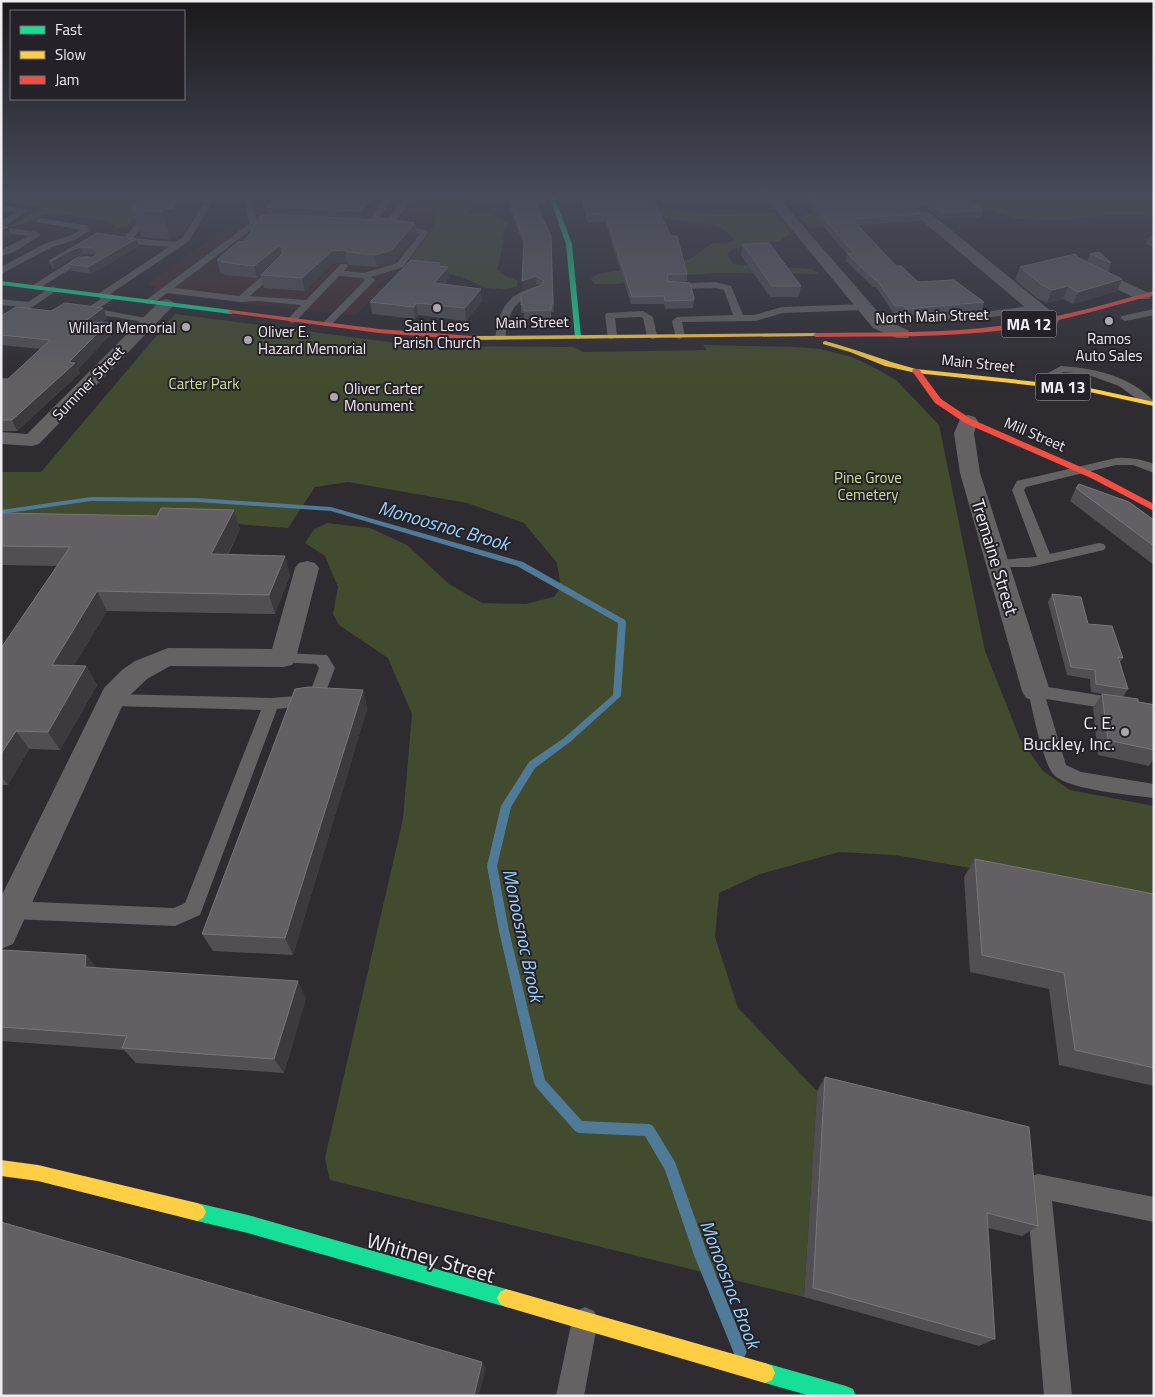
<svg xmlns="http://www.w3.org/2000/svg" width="1155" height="1397" viewBox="0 0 1155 1397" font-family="'Titillium Web',sans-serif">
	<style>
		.education { fill: #3f2e30 }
		.green { fill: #434b2e }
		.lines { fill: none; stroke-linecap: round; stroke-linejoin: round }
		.stream { fill: #4f7b98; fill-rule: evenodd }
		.lane { fill: #646263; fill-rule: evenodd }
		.street { fill: #646263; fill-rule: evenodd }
		.fast { fill: #16e098; fill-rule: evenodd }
		.slow { fill: #ffcf43; fill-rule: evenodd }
		.jam { fill: #f24e42; fill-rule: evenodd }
		.wall { fill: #514f53 }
		.shaded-wall { fill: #3c3a3e }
		.building { fill: #626064; stroke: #78767a }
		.poi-dot { fill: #aca9ae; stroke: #252128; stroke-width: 2 }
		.labels { text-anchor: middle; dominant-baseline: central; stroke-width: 4; stroke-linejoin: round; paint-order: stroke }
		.far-street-label { font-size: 15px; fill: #f0edf2; stroke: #252128 }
		.far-poi-label { font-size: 15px; fill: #f0edf2; stroke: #252128 }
		.far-park-label { font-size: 15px; fill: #c9e195; stroke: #252128 }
		.shield { fill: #252128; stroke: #b3b0b5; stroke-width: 1 }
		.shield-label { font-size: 16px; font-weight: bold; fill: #f0edf2 }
		.street-label { font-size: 18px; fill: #f0edf2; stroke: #252128 }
		.poi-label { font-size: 18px; fill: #f0edf2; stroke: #252128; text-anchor: end }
		.water-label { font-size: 19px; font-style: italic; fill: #99d4fb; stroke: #252128 }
		.near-street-label { font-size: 21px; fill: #f0edf2; stroke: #252128 }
	</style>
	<rect width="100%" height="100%" fill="#2f2c31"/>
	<polygon class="education" points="242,196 437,196 431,208 436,208 433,228 420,247 406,265 385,282 378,284 376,288 383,289 355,316 150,292 156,287 147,284 228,227 239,228 244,225 246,219"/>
	<g class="green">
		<path d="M1,196h168l-27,14 -16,17 -15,2 4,-3 -12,-6 -49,-7c-17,1 -29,14 -46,14l31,-18 1,-2 -34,-4 4,-3 -9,-2z"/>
		<path d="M437,196h45l-8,7 -6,10 23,1 18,9 -5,5c0,11 -3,31 -7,41l7,6 14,6 -1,6 -14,2 -17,-1 -27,-12 -50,-8 -3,-3 27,-37 3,-19 -5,-1z"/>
		<polygon points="865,196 1154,196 1154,217 1141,215 1110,215 1065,220 1014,219 987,209 962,207 918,209 870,223 852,226 809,228 800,218 808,214 832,212"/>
		<path d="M639,205c18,0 33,4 50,7 28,4 58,1 86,0l16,22 -12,7 -47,8 -5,5 7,10 78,5 7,5 -103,-1 -47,3 -51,8h-24l-3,-5 7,-5 92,-15 21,-15 24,-3c-15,-25 -51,-16 -75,-25 -7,-2 -14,-7 -21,-11z"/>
		<polygon points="175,314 419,346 566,347 574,347 583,352 707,350 703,345 796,347 820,349 852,357 877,369 897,381 939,425 985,651 1020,739 1043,771 1070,790 1154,806 1154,900 895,855 839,852 760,874 719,893 715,937 738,1008 817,1091 804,1297 330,1180 325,1158 403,819 412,714 388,658 339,625 333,614 338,587 325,556 305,543 314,529 327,523 370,528 407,545 449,584 482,603 526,604 554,597 561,587 557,563 524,523 467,503 348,482 315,487 288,528 208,522 1,524 1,472 41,472"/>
	</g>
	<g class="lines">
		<polygon class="stream" points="91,497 197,498 331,507 523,562 625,620 626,622 621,696 570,742 535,768 511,807 497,866 509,931 545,1080 582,1121 649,1124 653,1126 675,1162 708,1255 747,1351 745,1356 740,1358 735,1356 694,1255 665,1170 645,1136 579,1133 575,1131 536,1087 534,1083 499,931 487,866 501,806 529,762 564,738 613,695 618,623 517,566 331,511 197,502 91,501 1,514 1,510"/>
		<g class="lane">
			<polygon points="173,196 183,196 159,207 133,238 175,242 183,237 205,201 188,198 187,196 203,196 214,199 189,241 110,294 113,295 113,299 98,309 151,319 151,323 89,313 87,311 90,306 101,299 96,296 98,294 169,247 132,244 124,238 153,203"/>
			<polygon points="245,196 253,196 257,222 276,220 280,222 279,224 255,227 174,288 239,296 278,263 282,266 281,268 250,296 306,300 341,264 347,264 348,266 344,271 364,273 397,263 420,234 393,229 393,225 425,230 429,232 403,267 371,277 375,280 373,282 330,326 324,326 322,324 365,280 362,278 339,276 295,322 292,323 287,320 301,305 258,301 241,302 167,293 152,304 146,304 146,300 249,224"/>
			<path d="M266,196l21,2 39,-2 -4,2c-17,3 -42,11 -56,-2z"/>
			<polygon points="370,196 378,196 367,207 361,207 361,203"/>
			<polygon points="385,196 393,196 378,221 372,221 371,219"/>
			<polygon points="407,196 415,196 391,226 370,230 370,226 385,222"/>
			<polygon points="10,206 27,211 3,227 37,232 41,235 14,252 1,256 1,250 29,236 1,232 1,221 16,212 10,210 1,213 1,208"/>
			<polygon points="37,218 84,225 87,225 89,231 75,240 52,247 1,274 1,267 46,243 69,236 81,230 37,222"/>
			<polygon points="88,256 92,259 91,261 80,263 38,289 35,290 30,287 74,259"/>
			<polygon points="716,282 731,286 743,315 754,315 782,307 865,304 870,307 865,310 783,313 755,321 682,322 685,336 680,339 676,338 672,321 677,317 733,315 724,290 716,288 671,289 668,288 668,284"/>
			<polygon points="53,286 58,289 56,291 1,328 1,320 21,307 1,305 1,299 28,302"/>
			<path d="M537,286l5,3 -2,2c-28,12 -30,18 -35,47l-1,2h-8l-1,-2c5,-30 11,-43 42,-52z"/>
			<polygon points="1036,305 1041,308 1039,310 992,317 937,320 932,317 937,314 992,311"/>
			<polygon points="1154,309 1154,315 1125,321 1120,318 1122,316"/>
			<polygon points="643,311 653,317 657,336 656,338 652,339 647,336 643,318 641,317 615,318 617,336 612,339 608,338 605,315 607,313"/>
			<path d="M1061,366c32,2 71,10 93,36l-6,3 -4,-1 -25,-18 -33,-12 -23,-2 -8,6 -4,9h-8l-1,-2 4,-11z"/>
			<path d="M1116,458c13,-1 25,1 38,6v9l-21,-8h-17l-90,22 -2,3 26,64 49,-11 5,1 2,3 -2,3 -74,17h-37l-2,-3 2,-3 5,-1 39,-3 -25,-67 5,-9z"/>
			<polygon points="283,653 327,655 335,668 321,704 277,709 200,915 175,926 12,919 5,916 2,910 5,904 12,901 174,908 185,903 261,710 112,706 106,704 104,700 106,696 112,694 271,698 309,695 319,668 316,664 277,662 275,658 277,654"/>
			<path d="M1036,685l118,19v12l-108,-17 20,66 15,7 73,12v14c-23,-3 -85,-8 -100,-23 -11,-11 -22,-67 -26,-84l2,-4z"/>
			<polygon points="1038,1174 1154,1197 1154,1222 1052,1201 1072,1396 1044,1396 1026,1186 1029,1177"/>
			<polygon points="585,1307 594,1311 598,1320 584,1396 556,1396 572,1320 576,1311"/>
		</g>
		<g class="street">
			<polygon points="764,196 777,196 885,320 908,330 910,334 908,338 896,338 873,328"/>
			<polygon points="924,211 929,212 1057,316 1059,320 1057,324 1045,324 919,218 917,215"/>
			<polygon points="1086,264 1149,293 1151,296 1149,299 1137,299 1081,272 1078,269 1081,266"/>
			<polygon points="166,299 172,301 174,304 172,307 39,444 32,446 1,444 1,432 27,434 160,301"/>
			<polygon points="968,415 975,417 978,421 974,433 980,473 1050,691 1046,698 1036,701 1026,698 1022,691 960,473 954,433 961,417"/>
			<polygon points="307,561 315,563 319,568 296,658 292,665 283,667 170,666 147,679 125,700 13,944 1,949 1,897 104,688 122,670 135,661 168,648 272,649 295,568 299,563"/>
		</g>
		<g class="fast">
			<polygon points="549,196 554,196 572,244 581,337 578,339 575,337 566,244"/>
			<polygon points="1,281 231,310 234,312 231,314 1,285"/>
			<polygon points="197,1203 248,1215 506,1289 512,1292 515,1298 512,1304 506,1307 248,1233 197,1221 191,1218 188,1212 191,1206"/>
			<polygon points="765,1363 846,1386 853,1389 856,1396 811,1396 765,1383 758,1380 755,1373 758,1366"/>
		</g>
		<g class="slow">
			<polygon points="816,333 819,335 818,336 472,340 469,338 472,336"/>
			<path d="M825,341c31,8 60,20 91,28l169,18 69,15v4l-69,-15 -169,-18 -31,-7 -35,-14 -27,-8v-2z"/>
			<polygon points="1,1160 38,1165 197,1203 203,1206 206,1212 203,1218 197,1221 38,1181 1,1176"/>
			<polygon points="506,1289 765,1363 772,1366 775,1373 772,1380 765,1383 506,1307 500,1304 497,1298 500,1292"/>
		</g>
		<g class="jam">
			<path d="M1154,291v4c-49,13 -98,28 -148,35 -63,8 -127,6 -190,7l-3,-2 3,-2c63,-1 127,1 190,-8 50,-6 99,-21 148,-34z"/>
			<polygon points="231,310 379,329 472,336 475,338 472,340 379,333 229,313 228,312"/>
			<polygon points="913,369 919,369 941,399 971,419 1097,474 1154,504 1154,511 1091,478 965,423 935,403 912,371"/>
		</g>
	</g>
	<g class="wall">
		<polygon points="143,196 200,196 202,202 181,236 173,237 171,240 142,237 132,209"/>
		<polygon points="310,196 356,196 356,198 372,199 373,211 364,220 417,234 394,262 377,267 349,265 347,262 334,263 305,291 264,288 261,275 257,278 224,275 224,273 220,272 217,260 244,242 269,215 267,207"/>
		<polygon points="505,196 545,196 546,205 536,205 551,236 554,312 551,312 551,319 524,319 524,313 521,313 521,305 539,286 536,284 522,290 524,246"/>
		<polygon points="582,196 678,196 678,200 654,201 687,274 687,281 676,282 694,298 693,308 665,309 664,304 631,304 605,222 588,223 584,213"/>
		<polygon points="802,196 964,196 983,210 981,217 941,219 930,211 924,209 920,212 921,214 919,221 858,225 896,266 918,282 984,302 982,310 904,316 902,313 894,314 876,287 873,287 846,261 847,254 825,229"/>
		<polygon points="97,233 139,246 91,274 71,271 68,264 93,257 95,255 83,254 73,257 55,269 52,268 49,261"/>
		<polygon points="1154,235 1154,247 1146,244 1150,236"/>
		<polygon points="743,244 801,286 799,297 770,297 741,255"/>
		<polygon points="1090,254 1111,263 1108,272 1087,262"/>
		<polygon points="1079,258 1117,291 1073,304 1063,299 1047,303 1037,298 1015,280 1020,267"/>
		<polygon points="440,263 440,266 449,278 444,285 482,301 466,321 418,315 415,319 372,314 370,302"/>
		<polygon points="1,306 5,314 103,308 107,318 101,323 108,323 112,333 78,369 80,373 17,431 1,431 1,379 8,379 41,349 1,345"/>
		<polygon points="1076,488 1154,520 1154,565 1070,501"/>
		<polygon points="1,513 240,529 228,555 290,575 275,614 107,611 74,665 86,666 97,685 60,750 29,749 8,785 1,785 1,648 57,566 1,565"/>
		<polygon points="1052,594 1088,624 1123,658 1120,662 1128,689 1123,697 1138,702 1154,705 1154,760 1153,760 1149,766 1098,755 1093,708 1102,694 1091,692 1090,679 1067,675 1048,602"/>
		<polygon points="363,690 367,709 293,955 213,951 202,934"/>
		<polygon points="975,859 1154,894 1154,1086 1059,1065 1049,989 970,972 964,877"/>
		<polygon points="1,953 97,968 306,998 284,1073 136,1063 124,1050 1,1041"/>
		<polygon points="825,1077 1038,1226 1022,1236 988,1228 995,1339 979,1346 804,1297 817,1091"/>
	</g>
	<g class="shaded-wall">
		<polygon points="181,196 200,196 202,202 181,236 173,237 171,240 162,212"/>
		<polygon points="345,196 356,196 356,198 343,197"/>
		<polygon points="704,196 740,196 704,199"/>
		<polygon points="372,199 373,211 362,222 360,211"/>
		<polygon points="926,203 924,209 915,215 917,208"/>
		<polygon points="415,223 417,234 394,262 377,267 375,255"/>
		<polygon points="8,227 12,237 1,242 1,230"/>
		<polygon points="136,239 139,246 91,274 88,267"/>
		<polygon points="279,246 282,258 257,278 254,266"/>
		<polygon points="81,247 83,254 73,257 55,269 52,261 71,250"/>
		<polygon points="345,250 347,262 334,263 305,291 302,278 332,251"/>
		<polygon points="440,263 441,275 448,267 449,278 435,295 434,283 438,266"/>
		<polygon points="536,276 536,284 522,290 522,281"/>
		<polygon points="1122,279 1117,291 1073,304 1078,292"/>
		<polygon points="1068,286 1063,299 1047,303 1052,290"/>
		<polygon points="481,289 482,301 466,321 465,308"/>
		<polygon points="416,303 418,315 415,319 414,307"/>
		<polygon points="1,306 5,315 1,318"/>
		<polygon points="103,308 107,318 88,332 84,322"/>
		<polygon points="108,323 112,333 78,369 80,373 17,431 12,420"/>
		<polygon points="234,510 240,529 218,573 211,554"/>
		<polygon points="285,556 290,575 275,614 269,595"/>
		<polygon points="97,591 107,611 63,684 52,665"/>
		<polygon points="86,666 97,685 60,750 48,732"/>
		<polygon points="363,690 367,709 293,955 285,938"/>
		<polygon points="16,731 29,749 8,785 1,776 1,754"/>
		<polygon points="86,955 101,972 85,967"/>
		<polygon points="298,981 306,998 284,1073 274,1059"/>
		<polygon points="482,1362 486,1368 479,1396 474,1396"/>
	</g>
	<g class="building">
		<polygon points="143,196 181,196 172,208 164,209 162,212 132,209"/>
		<polygon points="275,196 345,196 343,197 372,199 360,211 267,207"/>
		<polygon points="508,196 545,196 546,197 533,198 551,236 553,304 551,304 551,310 524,311 524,305 521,305 521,295 541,285 544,281 536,276 522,281 524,240"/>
		<polygon points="583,196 651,196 671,236 677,236 687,274 668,274 667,281 690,283 694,298 694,300 665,301 664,296 632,297 605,214 588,215 584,206"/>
		<polygon points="808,196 964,196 983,210 943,213 932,204 926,203 917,208 921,214 852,219 896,266 901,266 918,282 954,280 984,302 906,309 904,306 895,306 877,280 875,280 848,254 854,253 827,222"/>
		<polygon points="274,214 374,220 381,218 415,223 392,250 375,255 347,252 345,250 332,251 302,278 261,275 282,254 283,248 279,246 254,266 221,262 223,261 217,260 239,241 244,242 261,216"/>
		<polygon points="1,226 8,227 1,230"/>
		<polygon points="97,233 136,239 88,267 68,264 78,257 93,257 98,253 92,248 81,247 71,250 52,261 49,261"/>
		<polygon points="769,243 801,286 772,286 743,244"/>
		<polygon points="1099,252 1111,263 1090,254"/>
		<polygon points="1075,254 1079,258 1122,279 1078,292 1068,286 1052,290 1042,285 1020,267"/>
		<polygon points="411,260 440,263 438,266 448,267 434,283 481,289 465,308 416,303 414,307 370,302"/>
		<polygon points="65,303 103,308 84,322 108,323 69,362 75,363 12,420 1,420 1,379 8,379 50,340 1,335 1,316 16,307 51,311"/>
		<polygon points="1079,484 1129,502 1154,520 1154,546 1076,488"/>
		<polygon points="161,508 234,510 211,554 285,556 269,595 97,591 52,665 86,666 48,732 16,731 1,754 1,648 70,547 1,546 1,513 157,516"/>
		<polygon points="1052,594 1081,597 1088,624 1112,626 1123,658 1118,657 1128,689 1096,684 1095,670 1071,667"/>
		<polygon points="309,687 363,690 285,938 202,934 295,689"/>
		<polygon points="1102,694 1138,699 1138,702 1154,705 1154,750 1108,740"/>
		<polygon points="975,859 1154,894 1154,1068 1075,1050 1064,973 982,955"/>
		<polygon points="3,950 86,955 85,967 298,981 274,1059 122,1048 127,1036 1,1027 1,953"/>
		<polygon points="825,1077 1029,1127 1038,1226 987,1213 995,1339 813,1288"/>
		<polygon points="1,1222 482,1362 474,1396 1,1396"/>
	</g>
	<linearGradient id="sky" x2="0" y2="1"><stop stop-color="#1a181b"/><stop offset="0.5" stop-color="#474b5a"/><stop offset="1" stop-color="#474b5a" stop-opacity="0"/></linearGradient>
	<rect width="1155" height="391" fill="url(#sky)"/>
	<g class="poi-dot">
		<circle cx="437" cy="308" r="5"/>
		<circle cx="1109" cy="321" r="5"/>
		<circle cx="186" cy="327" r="5"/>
		<circle cx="248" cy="340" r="5"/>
		<circle cx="334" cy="397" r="5"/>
		<circle cx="1125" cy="732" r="5"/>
	</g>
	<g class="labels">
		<g class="far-street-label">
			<text transform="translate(932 316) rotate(-2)">North Main Street</text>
			<text transform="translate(532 322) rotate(-1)">Main Street</text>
			<text transform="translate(978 363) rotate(6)">Main Street</text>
			<text transform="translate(88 383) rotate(-46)">Summer Street</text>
			<text transform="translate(1035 434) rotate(23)">Mill Street</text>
		</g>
		<g class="far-poi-label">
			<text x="437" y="325">Saint Leos<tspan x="437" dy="17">Parish Church</tspan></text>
			<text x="176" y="327" text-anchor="end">Willard Memorial</text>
			<text x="258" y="331" text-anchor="start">Oliver E.<tspan x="258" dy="17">Hazard Memorial</tspan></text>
			<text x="1109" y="338">Ramos<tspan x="1109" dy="17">Auto Sales</tspan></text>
			<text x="344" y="388" text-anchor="start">Oliver Carter<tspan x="344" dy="17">Monument</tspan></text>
		</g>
		<g class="far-park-label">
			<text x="204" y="383">Carter Park</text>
			<text x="868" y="477">Pine Grove<tspan x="868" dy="17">Cemetery</tspan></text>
		</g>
		<g class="shield">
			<rect x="1001.5" y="310.5" width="55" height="27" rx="4"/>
			<rect x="1035.5" y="373.5" width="55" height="27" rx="4"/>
		</g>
		<g class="shield-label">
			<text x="1029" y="324">MA 12</text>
			<text x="1063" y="387">MA 13</text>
		</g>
		<g class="street-label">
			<text transform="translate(995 557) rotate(73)">Tremaine Street</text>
		</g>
		<g class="poi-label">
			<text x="1115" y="722">C. E.<tspan x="1115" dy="21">Buckley, Inc.</tspan></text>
		</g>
		<g class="water-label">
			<text transform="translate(444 525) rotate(16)">Monoosnoc Brook</text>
			<text transform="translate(524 935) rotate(78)">Monoosnoc Brook</text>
			<text transform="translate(731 1284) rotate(69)">Monoosnoc Brook</text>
		</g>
		<g class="near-street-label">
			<text transform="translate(431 1257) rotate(16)">Whitney Street</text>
		</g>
	</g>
	<rect width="1155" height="1397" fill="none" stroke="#f0edf2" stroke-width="5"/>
	<rect x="10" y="10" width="175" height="90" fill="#252128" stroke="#767379"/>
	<rect x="20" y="26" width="25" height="8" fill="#16e098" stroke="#767379"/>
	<text x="55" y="35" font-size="15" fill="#f0edf2">Fast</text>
	<rect x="20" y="51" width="25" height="8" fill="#ffcf43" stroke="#767379"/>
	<text x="55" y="60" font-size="15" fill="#f0edf2">Slow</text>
	<rect x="20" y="76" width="25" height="8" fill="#f24e42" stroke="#767379"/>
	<text x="55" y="85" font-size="15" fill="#f0edf2">Jam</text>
</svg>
